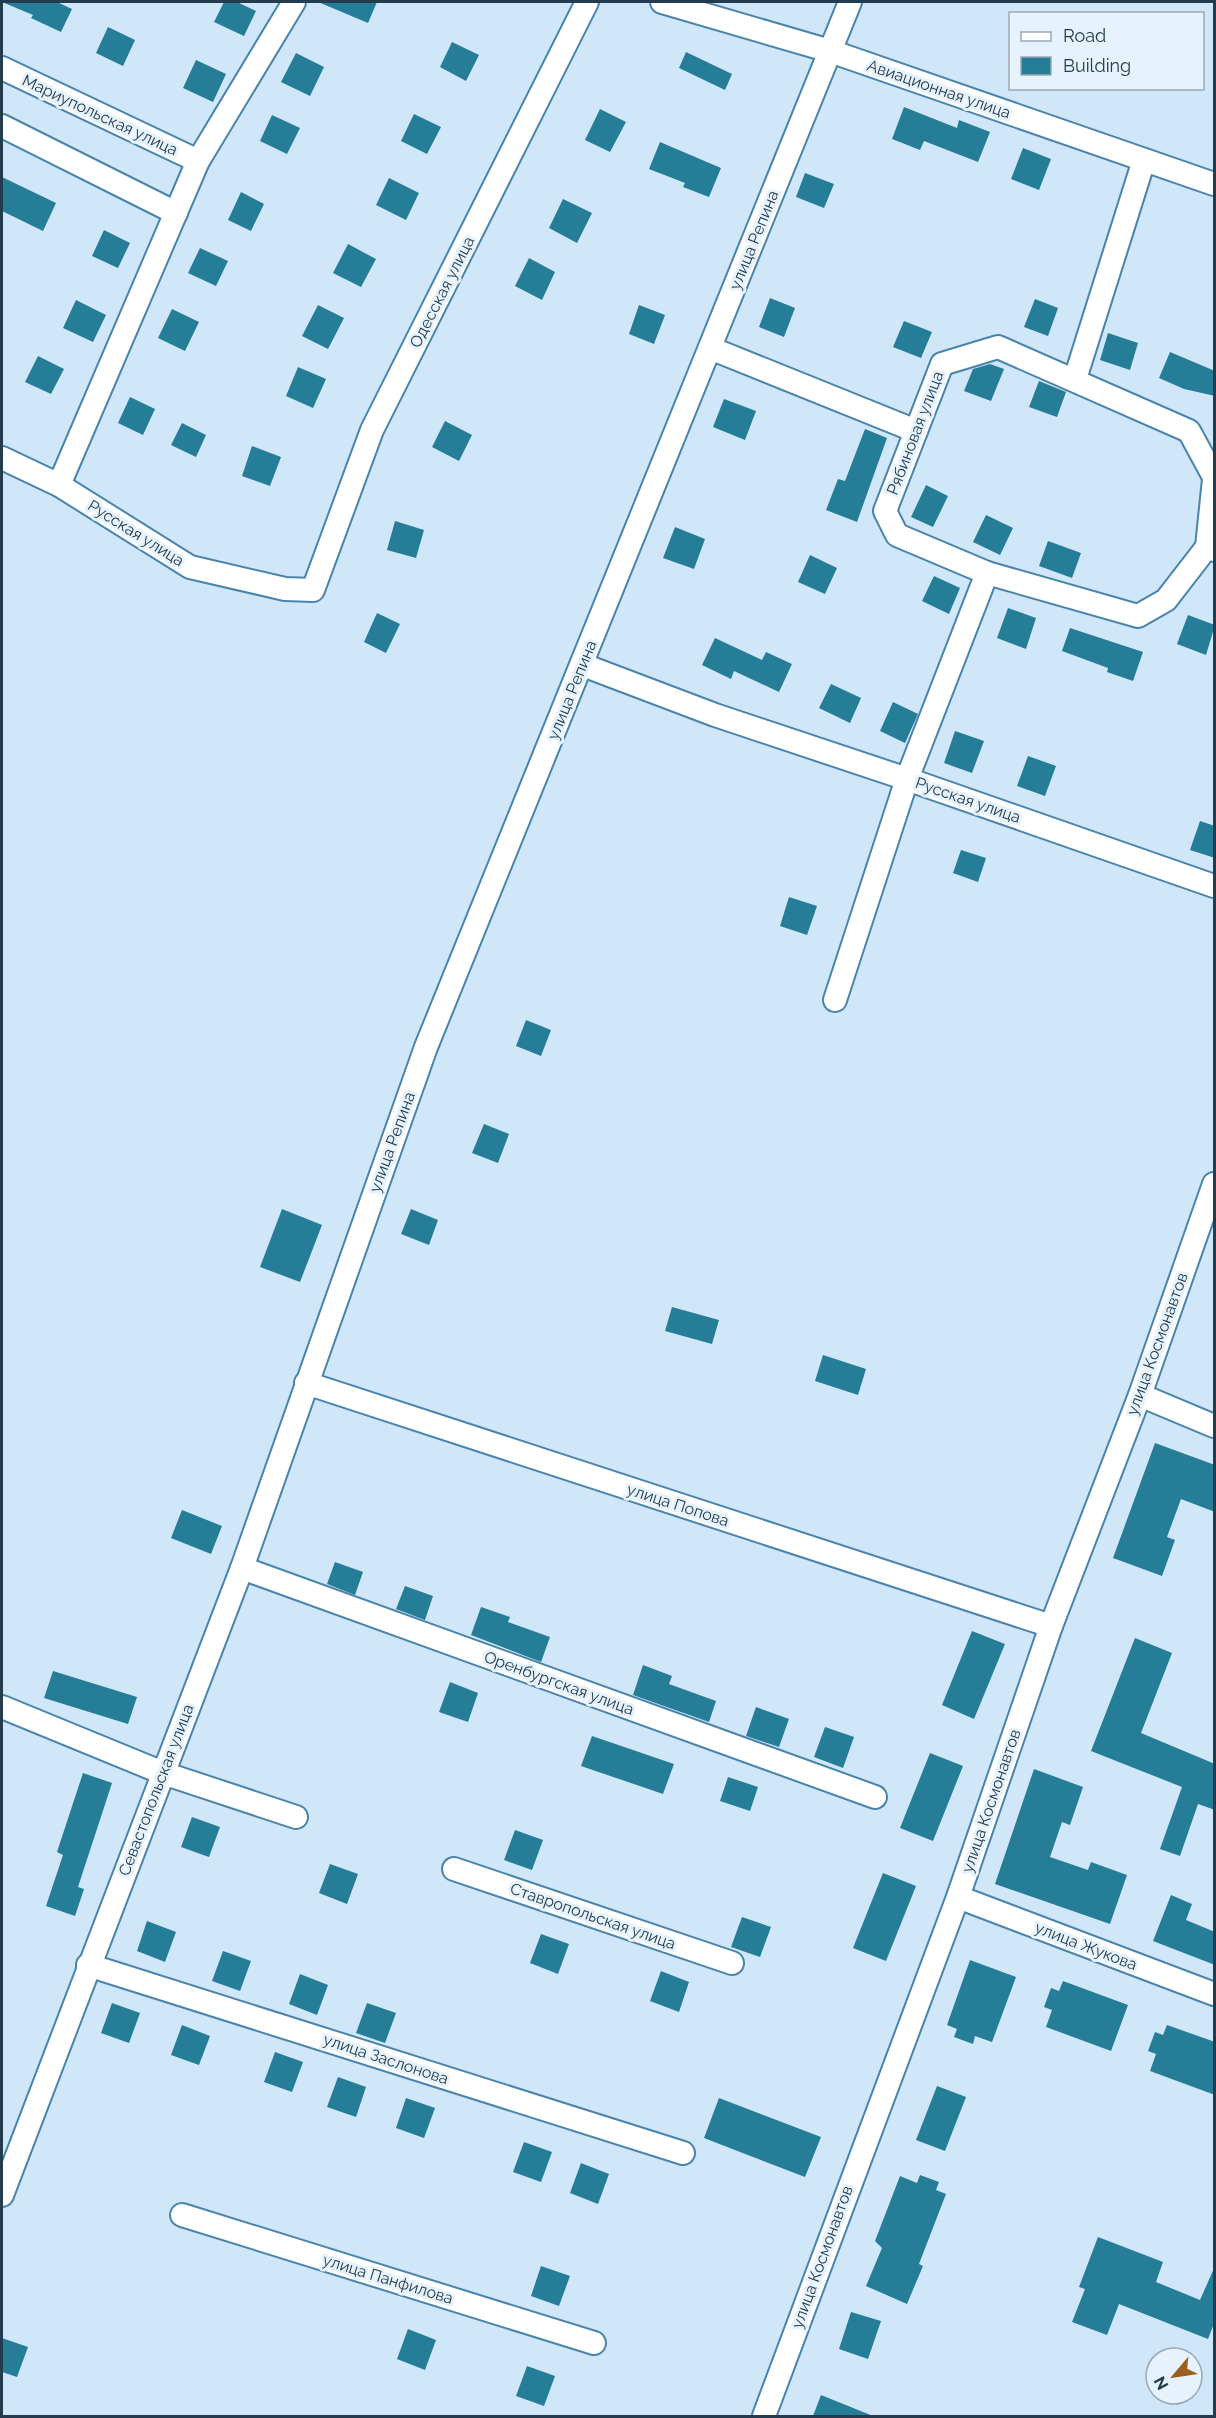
<svg xmlns="http://www.w3.org/2000/svg" width="1216" height="2418" viewBox="0 0 1216 2418" font-family="Raleway,sans-serif">
	<style>
		.building { fill: #267d97 }
		.lines { fill: none; stroke-linecap: round; stroke-linejoin: round }
		.street-casing { stroke: #4a84ad; stroke-width: 26 }
		.street { stroke: #fff; stroke-width: 22 }
		.labels { text-anchor: middle; dominant-baseline: central; stroke-width: 6; stroke-linejoin: round; paint-order: stroke }
		.street-label { font-size: 16px; fill: #233c4e; stroke: #e7f3fc }
	</style>
	<rect width="100%" height="100%" fill="#d0e7fa"/>
	<g class="building">
		<polygon points="2,2 57,2 72,9 61,32 31,18 33,15"/>
		<polygon points="224,2 237,2 256,11 244,36 214,22"/>
		<polygon points="318,2 377,2 368,23"/>
		<polygon points="108,27 135,40 123,66 96,53"/>
		<polygon points="452,42 479,55 466,81 440,67"/>
		<polygon points="686,52 732,74 725,90 679,68"/>
		<polygon points="296,53 324,67 310,96 281,82"/>
		<polygon points="196,60 226,74 213,102 183,88"/>
		<polygon points="904,107 957,128 959,120 990,132 978,162 924,141 920,150 892,139"/>
		<polygon points="600,109 626,122 610,152 585,140"/>
		<polygon points="414,114 441,127 427,154 401,141"/>
		<polygon points="272,115 300,128 287,154 260,141"/>
		<polygon points="660,142 721,168 709,197 683,187 685,183 649,169"/>
		<polygon points="1023,148 1051,159 1039,190 1011,179"/>
		<polygon points="805,173 834,184 824,208 796,197"/>
		<polygon points="2,177 56,203 43,231 2,211"/>
		<polygon points="389,178 419,193 406,220 376,205"/>
		<polygon points="241,192 264,204 251,231 228,220"/>
		<polygon points="563,199 592,213 577,243 549,228"/>
		<polygon points="104,230 130,243 118,268 92,256"/>
		<polygon points="348,244 376,259 361,287 333,273"/>
		<polygon points="200,248 228,261 216,286 188,273"/>
		<polygon points="529,258 555,272 542,300 515,286"/>
		<polygon points="770,298 795,308 784,337 759,327"/>
		<polygon points="1035,299 1058,308 1048,336 1024,327"/>
		<polygon points="76,300 106,315 93,342 63,328"/>
		<polygon points="318,305 344,318 328,349 302,336"/>
		<polygon points="639,305 665,315 654,344 629,334"/>
		<polygon points="172,309 199,322 185,351 158,338"/>
		<polygon points="904,321 932,332 921,358 893,347"/>
		<polygon points="1108,333 1138,343 1130,370 1100,360"/>
		<polygon points="1170,352 1215,371 1215,396 1184,389 1159,378"/>
		<polygon points="38,356 64,369 51,394 25,382"/>
		<polygon points="990,364 1004,369 991,401 964,391 973,369"/>
		<polygon points="298,367 326,379 313,408 286,396"/>
		<polygon points="1039,381 1066,392 1057,417 1029,407"/>
		<polygon points="130,397 155,409 143,435 118,423"/>
		<polygon points="724,399 756,411 745,440 713,427"/>
		<polygon points="445,421 472,435 459,461 432,447"/>
		<polygon points="182,423 206,435 196,457 171,445"/>
		<polygon points="865,429 887,438 857,522 826,510 838,479 845,481"/>
		<polygon points="252,446 281,457 270,486 242,476"/>
		<polygon points="926,485 948,496 933,527 911,517"/>
		<polygon points="986,515 1013,528 1000,555 973,542"/>
		<polygon points="395,521 424,530 416,558 387,550"/>
		<polygon points="675,527 705,539 694,569 663,558"/>
		<polygon points="1048,541 1081,553 1072,578 1039,566"/>
		<polygon points="810,555 837,568 825,594 798,582"/>
		<polygon points="934,576 960,588 949,614 922,601"/>
		<polygon points="1008,608 1036,618 1026,649 997,638"/>
		<polygon points="377,613 400,624 386,653 364,642"/>
		<polygon points="1188,615 1215,625 1206,655 1177,644"/>
		<polygon points="1070,628 1143,652 1133,681 1107,672 1108,668 1062,651"/>
		<polygon points="715,638 762,660 766,652 792,664 779,692 734,671 731,679 702,665"/>
		<polygon points="831,684 861,698 850,723 819,708"/>
		<polygon points="893,702 918,714 905,743 880,731"/>
		<polygon points="955,731 984,741 972,773 944,763"/>
		<polygon points="1028,756 1056,766 1045,796 1017,786"/>
		<polygon points="1200,821 1215,826 1215,858 1190,850"/>
		<polygon points="961,850 986,858 978,882 953,873"/>
		<polygon points="789,897 817,906 807,935 780,926"/>
		<polygon points="526,1020 551,1030 541,1056 516,1046"/>
		<polygon points="484,1124 509,1134 498,1163 472,1153"/>
		<polygon points="282,1209 322,1225 300,1282 260,1267"/>
		<polygon points="411,1209 438,1220 429,1245 401,1234"/>
		<polygon points="672,1307 719,1320 712,1344 665,1331"/>
		<polygon points="823,1355 866,1369 858,1395 815,1381"/>
		<polygon points="1155,1443 1215,1465 1215,1512 1181,1499 1167,1537 1175,1540 1162,1576 1113,1558"/>
		<polygon points="182,1510 222,1526 211,1554 171,1538"/>
		<polygon points="335,1562 363,1572 355,1595 327,1584"/>
		<polygon points="405,1586 433,1596 425,1620 396,1609"/>
		<polygon points="481,1607 510,1617 508,1622 550,1637 541,1662 471,1635"/>
		<polygon points="972,1631 1005,1644 974,1719 942,1705"/>
		<polygon points="1135,1638 1172,1653 1141,1733 1215,1764 1215,1810 1198,1804 1180,1856 1160,1849 1182,1787 1091,1751"/>
		<polygon points="643,1665 672,1676 669,1684 716,1701 709,1722 633,1695"/>
		<polygon points="53,1671 137,1697 128,1724 44,1698"/>
		<polygon points="450,1682 478,1693 468,1722 439,1712"/>
		<polygon points="756,1707 789,1719 779,1747 746,1736"/>
		<polygon points="825,1727 854,1737 843,1768 814,1757"/>
		<polygon points="592,1736 674,1764 663,1794 581,1766"/>
		<polygon points="930,1753 963,1766 933,1841 900,1828"/>
		<polygon points="1034,1769 1083,1787 1070,1825 1062,1822 1050,1857 1088,1870 1091,1862 1127,1875 1110,1924 995,1884"/>
		<polygon points="83,1773 112,1783 78,1887 84,1889 75,1916 46,1906 63,1855 57,1852"/>
		<polygon points="728,1777 758,1787 750,1811 720,1801"/>
		<polygon points="192,1817 220,1827 209,1857 181,1847"/>
		<polygon points="515,1830 543,1840 532,1870 504,1860"/>
		<polygon points="330,1864 358,1874 347,1904 319,1893"/>
		<polygon points="883,1873 916,1886 886,1961 853,1948"/>
		<polygon points="1171,1895 1192,1904 1186,1920 1215,1932 1215,1965 1153,1941"/>
		<polygon points="742,1917 771,1927 760,1957 731,1947"/>
		<polygon points="147,1921 176,1932 165,1962 137,1951"/>
		<polygon points="541,1934 569,1944 558,1974 530,1963"/>
		<polygon points="223,1951 251,1961 240,1991 212,1981"/>
		<polygon points="970,1960 1016,1977 992,2042 975,2036 973,2044 954,2037 957,2029 947,2025"/>
		<polygon points="661,1971 689,1982 679,2012 650,2001"/>
		<polygon points="300,1974 328,1985 317,2015 289,2004"/>
		<polygon points="1063,1981 1128,2005 1111,2051 1046,2027 1052,2010 1044,2007 1051,1988 1059,1991"/>
		<polygon points="112,2003 140,2013 129,2043 101,2033"/>
		<polygon points="367,2003 396,2013 385,2043 356,2033"/>
		<polygon points="182,2025 210,2036 199,2065 171,2055"/>
		<polygon points="1167,2025 1215,2042 1215,2095 1150,2071 1156,2054 1148,2051 1155,2032 1163,2035"/>
		<polygon points="275,2052 303,2062 292,2092 264,2082"/>
		<polygon points="338,2077 366,2087 356,2117 327,2107"/>
		<polygon points="937,2086 966,2097 945,2151 916,2140"/>
		<polygon points="406,2098 435,2108 424,2138 396,2128"/>
		<polygon points="719,2098 821,2137 805,2177 704,2138"/>
		<polygon points="524,2142 552,2152 541,2182 513,2172"/>
		<polygon points="581,2163 609,2174 598,2204 570,2193"/>
		<polygon points="920,2175 939,2182 936,2190 946,2194 919,2264 923,2266 907,2304 866,2286 882,2248 875,2241 900,2176 917,2183"/>
		<polygon points="1098,2237 1163,2262 1156,2282 1200,2300 1215,2266 1215,2321 1208,2339 1119,2304 1107,2335 1072,2322 1085,2289 1079,2287"/>
		<polygon points="541,2266 570,2276 559,2306 531,2296"/>
		<polygon points="851,2312 881,2321 868,2359 839,2349"/>
		<polygon points="408,2329 436,2340 425,2370 397,2359"/>
		<polygon points="2,2338 28,2347 17,2377 2,2372"/>
		<polygon points="527,2366 555,2376 544,2406 516,2396"/>
		<polygon points="821,2395 873,2416 813,2416"/>
	</g>
	<g class="lines">
		<g class="street-casing">
			<g id="street">
				<polyline points="662,2 830,51 1214,184"/>
				<polyline points="2,68 198,161"/>
				<polyline points="2,126 176,213"/>
				<polyline points="710,348 916,431"/>
				<polyline points="1075,379 1144,160"/>
				<polyline points="2,458 59,485 190,567 285,589 313,590 372,430 587,2"/>
				<polyline points="1214,479 1207,547 1214,550"/>
				<polyline points="59,485 198,161 294,2"/>
				<polyline points="987,573 1138,616 1166,600 1207,547"/>
				<polyline points="583,665 715,715 907,779 987,573 897,535 885,511 942,364 998,347 1189,431 1214,477"/>
				<polyline points="835,1000 907,779 1214,886"/>
				<polyline points="306,1383 1051,1626"/>
				<polyline points="1140,1395 1214,1426"/>
				<polyline points="242,1568 875,1797"/>
				<polyline points="2,1707 163,1773 296,1817"/>
				<polyline points="454,1869 732,1963"/>
				<polyline points="958,1897 1214,1994"/>
				<polyline points="88,1965 683,2153"/>
				<polyline points="2,2195 242,1568 426,1047 850,2"/>
				<polyline points="182,2215 594,2343"/>
				<polyline points="764,2416 958,1897 1051,1626 1140,1395 1214,1184"/>
			</g>
		</g>
		<use href="#street" class="street"/>
	</g>
	<g class="labels">
		<g class="street-label">
			<text transform="translate(939 89) rotate(19)">Авиационная улица</text>
			<text transform="translate(100 115) rotate(25)">Мариупольская улица</text>
			<text transform="translate(754 240) rotate(-68)">улица Репина</text>
			<text transform="translate(442 292) rotate(-63)">Одесская улица</text>
			<text transform="translate(915 433) rotate(-69)">Рябиновая улица</text>
			<text transform="translate(136 533) rotate(32)">Русская улица</text>
			<text transform="translate(572 690) rotate(-68)">улица Репина</text>
			<text transform="translate(968 800) rotate(19)">Русская улица</text>
			<text transform="translate(392 1142) rotate(-70)">улица Репина</text>
			<text transform="translate(1157 1344) rotate(-70)">улица Космонавтов</text>
			<text transform="translate(678 1505) rotate(18)">улица Попова</text>
			<text transform="translate(559 1683) rotate(20)">Оренбургская улица</text>
			<text transform="translate(156 1790) rotate(-69)">Севастопольская улица</text>
			<text transform="translate(991 1801) rotate(-71)">улица Космонавтов</text>
			<text transform="translate(593 1916) rotate(19)">Ставропольская улица</text>
			<text transform="translate(1086 1946) rotate(21)">улица Жукова</text>
			<text transform="translate(386 2059) rotate(18)">улица Заслонова</text>
			<text transform="translate(822 2257) rotate(-70)">улица Космонавтов</text>
			<text transform="translate(388 2279) rotate(17)">улица Панфилова</text>
		</g>
	</g>
	<rect width="1216" height="2418" fill="none" stroke="#233c4e" stroke-width="6"/>
	<rect x="1009" y="12" width="195" height="78" fill="#e7f3fc" stroke="#99aab6" stroke-width="1.5"/>
	<rect x="1021" y="32" width="30" height="9" fill="#ffffff" stroke="#99aab6" stroke-width="1.5"/>
	<text x="1063" y="42" font-size="18" fill="#233c4e">Road</text>
	<rect x="1021" y="57" width="30" height="18" fill="#267d97" stroke="#99aab6" stroke-width="1.5"/>
	<text x="1063" y="72" font-size="18" fill="#233c4e">Building</text>
	<g transform="translate(1174 2376) rotate(241)"><circle r="28" fill="#e7f3fc" stroke="#99aab6" stroke-width="1.5"/>
	<path d="M0-4.5L10 22L0 15L-10 22Z" fill="#9b5e21"/>
	<text y="-9" font-size="16" font-weight="bold" text-anchor="middle" fill="#233c4e">N</text>
	</g>
</svg>
